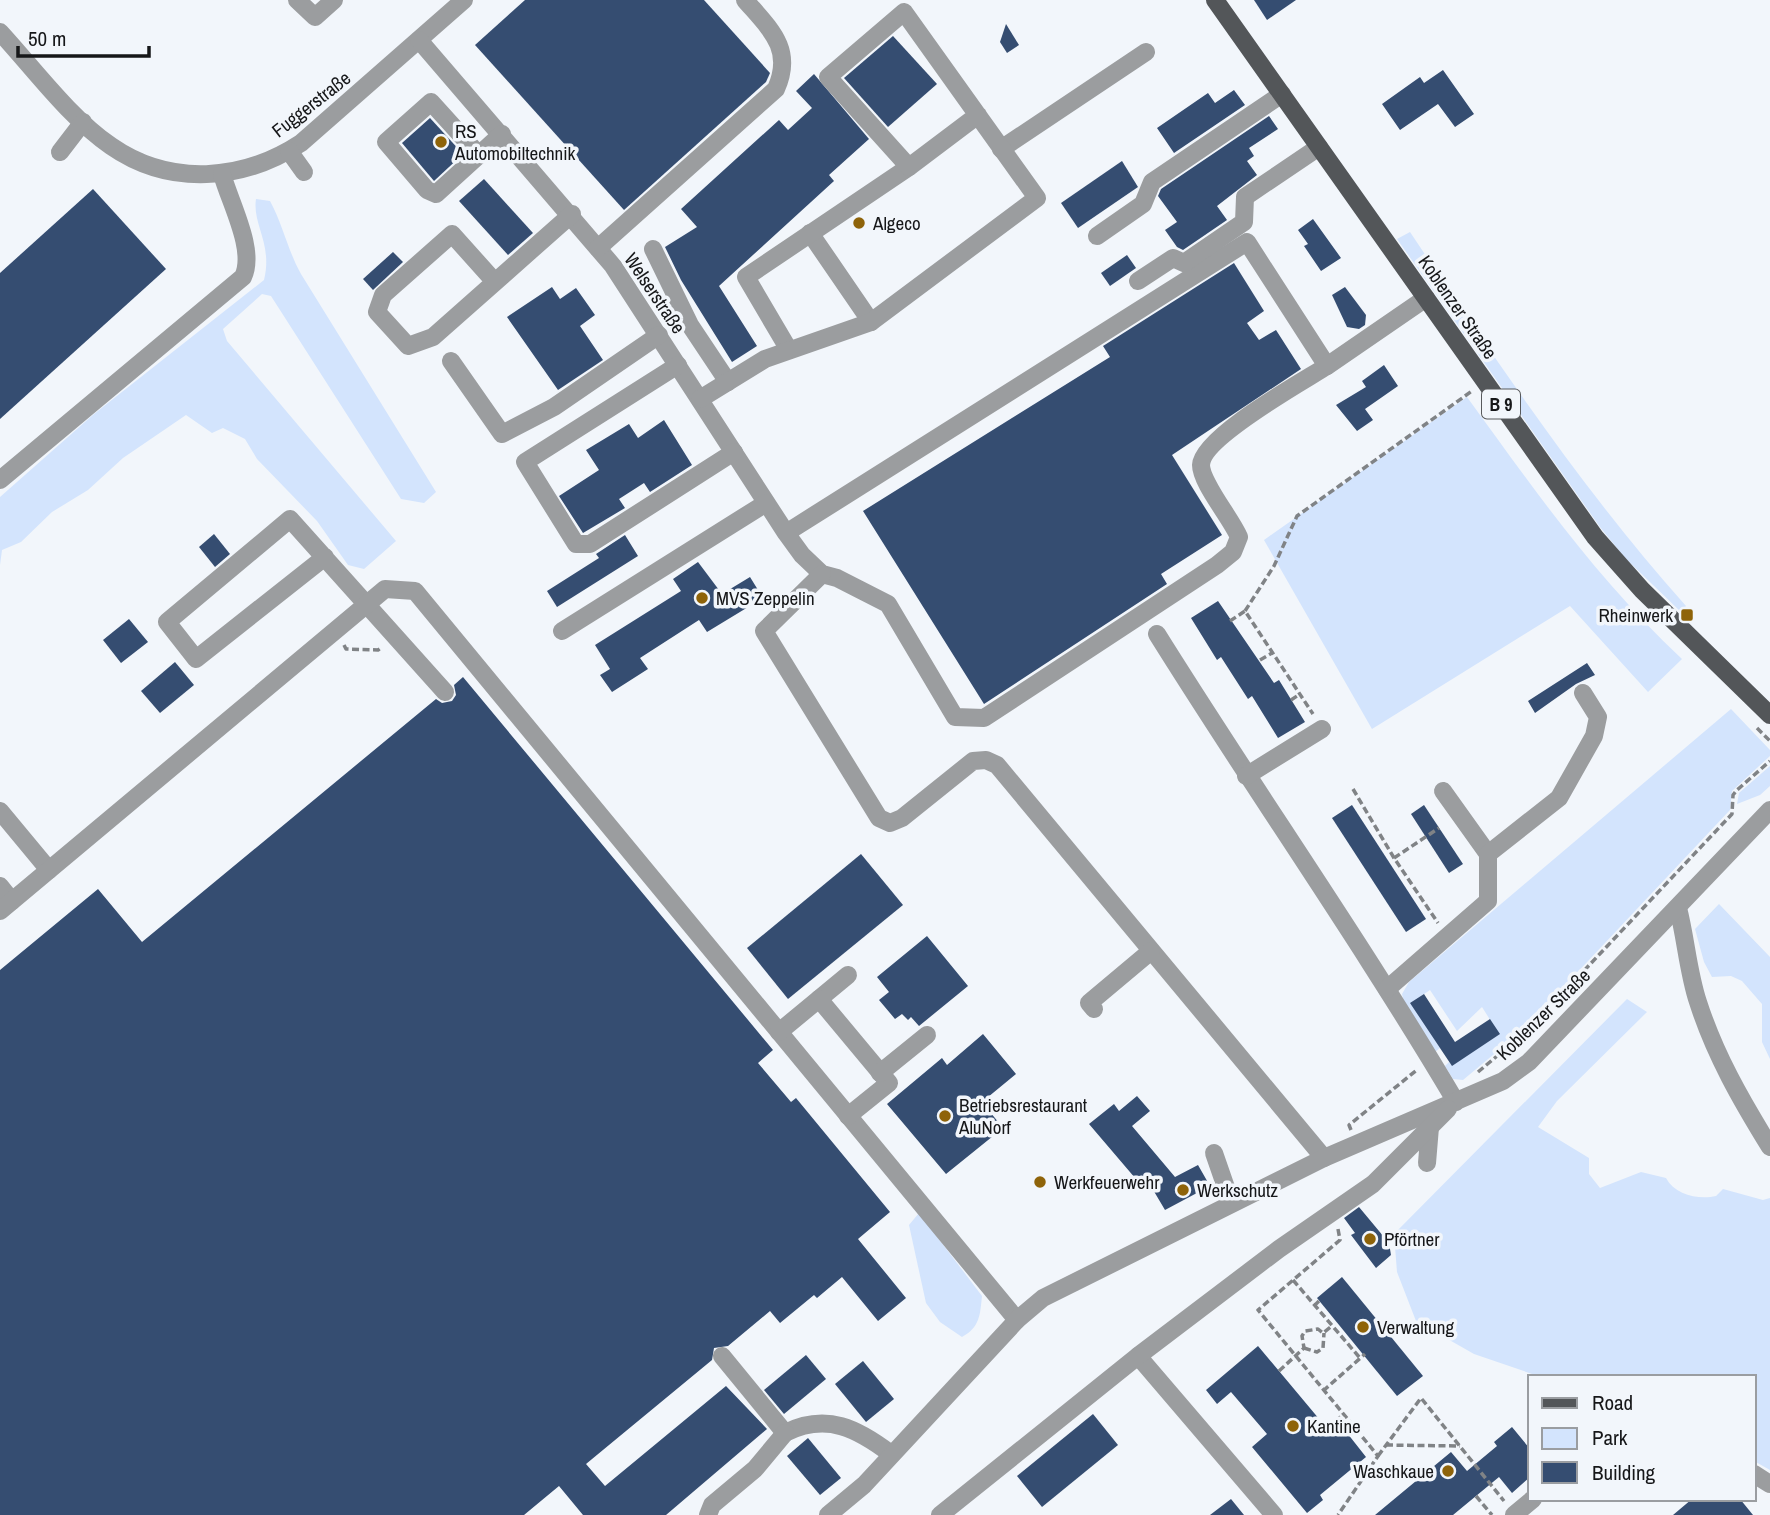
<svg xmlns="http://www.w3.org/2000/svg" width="1770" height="1515" viewBox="0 0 1770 1515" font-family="'Archivo Narrow',sans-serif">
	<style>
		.green { fill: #d3e4fd }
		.building { fill: #354d71 }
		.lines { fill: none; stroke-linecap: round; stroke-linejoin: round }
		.path { stroke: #808386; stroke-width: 3.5; stroke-dasharray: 7 3.5; stroke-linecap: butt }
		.minor { stroke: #9b9d9f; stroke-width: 18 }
		.major { stroke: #535659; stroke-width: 18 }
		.poi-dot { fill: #8e6309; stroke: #f2f6fb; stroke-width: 2.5 }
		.labels { text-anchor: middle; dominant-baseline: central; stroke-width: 7; stroke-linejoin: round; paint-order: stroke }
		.shield { fill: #f2f6fb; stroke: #585a5d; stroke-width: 2 }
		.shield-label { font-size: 18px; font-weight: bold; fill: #161719 }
		.street-label { font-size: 19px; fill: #161719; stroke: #f2f6fb }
		.poi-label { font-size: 19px; fill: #161719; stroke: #f2f6fb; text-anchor: start }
	</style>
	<rect width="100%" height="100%" fill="#f2f6fb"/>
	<g class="green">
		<path d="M256,199l14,2c13,24 18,50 31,73l135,218 -12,11 -23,-4 -130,-203 -9,-2 -39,35 4,12 169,200 -32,28 -16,-4 -31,-44 -60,-62 -12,-20 -22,-11 -11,5 -26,-18 -63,43 -35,32 -36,22 -31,30 -19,8 -2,15v-68l94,-83 170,-134c9,-36 -12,-56 -8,-81z"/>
		<path d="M1410,232c86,128 173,259 276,374l-5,6 -56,-54 -25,-31 -203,-288z"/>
		<path d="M1467,397c69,95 128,180 215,262l-34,33 -78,-86 -198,123 -108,-189z"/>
		<polygon points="1731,709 1770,750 1770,756 1732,791 1730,810 1557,994 1554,994 1524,1029 1463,1080 1453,1079 1445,1066 1449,1062 1452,1065 1499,1034 1482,1007 1457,1031 1430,990 1411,1003 1440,1048 1435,1052 1405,1006 1402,994 1409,982"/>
		<polygon points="1770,766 1770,786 1760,795 1737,804 1739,793"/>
		<polygon points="1719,904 1770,957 1770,1059 1762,1042 1762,1004 1742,981 1731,976 1712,977 1704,962 1695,929"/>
		<path d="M1627,999l20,13 -90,89 -19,26 51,31v16l11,14 41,-16 25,6c9,17 33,22 50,18l7,-7 40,11 7,-2v272l-16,-9v-84h-213l-67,-23 -58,-33 -19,-49 -3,-38z"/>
		<path d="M919,1213l63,83c-2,19 -2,31 -20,41l-22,-15 -14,-19 -17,-78z"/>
	</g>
	<g class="building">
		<polygon points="525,0 704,0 770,73 766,82 624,210 475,45"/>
		<polygon points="1254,0 1296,0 1267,20"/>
		<polygon points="1006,24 1019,45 1007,53 1000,42"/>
		<polygon points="893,36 937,84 888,127 844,78"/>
		<polygon points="1443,70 1474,114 1455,127 1438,104 1400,130 1382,104 1420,77 1424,83"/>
		<polygon points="814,74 869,139 829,175 834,181 719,286 757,346 732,362 681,280 665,247 697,227 681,209 779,120 788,130 812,108 796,91"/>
		<polygon points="1234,90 1245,105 1174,153 1157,128 1208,93 1215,103"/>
		<polygon points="1269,116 1278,129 1249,148 1254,156 1247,161 1257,175 1217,206 1227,220 1183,250 1177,247 1165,230 1177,222 1158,196 1161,189"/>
		<polygon points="430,118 463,154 434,181 402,143"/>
		<polygon points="1122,161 1138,187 1078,228 1061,203"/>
		<polygon points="484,179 533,233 508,255 459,201"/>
		<polygon points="93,189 166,269 0,419 0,273"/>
		<polygon points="1313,219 1341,258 1321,271 1304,246 1308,244 1298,230"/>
		<polygon points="393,252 403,262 373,290 363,279"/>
		<polygon points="1127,255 1136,268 1110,286 1101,273"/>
		<polygon points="1234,263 1264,311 1247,323 1259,340 1276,330 1301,369 1172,455 1222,535 1161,574 1167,584 984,704 863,511 1110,357 1103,346"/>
		<polygon points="552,287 560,299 576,288 588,305 595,315 580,326 603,360 558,390 507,317"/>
		<polygon points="1345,287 1366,315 1365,325 1359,329 1347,327 1332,295"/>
		<polygon points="1384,365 1398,386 1365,409 1373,420 1357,431 1336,405 1366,387 1362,381"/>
		<polygon points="664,420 692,465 650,492 644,483 619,499 625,508 583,533 559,496 599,470 586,450 629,424 638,438"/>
		<polygon points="214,534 230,554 215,567 199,547"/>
		<polygon points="625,535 638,556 557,607 547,591 599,558 596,554"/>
		<polygon points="698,562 722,594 750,577 763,598 707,632 699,620 640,658 648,669 612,692 600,675 610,669 595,645 681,591 673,579"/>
		<polygon points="1218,601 1274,683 1279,680 1305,722 1278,738 1252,696 1248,699 1221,657 1217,660 1191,618"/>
		<polygon points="129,619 148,642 121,663 103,640"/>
		<polygon points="175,662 194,685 160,713 141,691"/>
		<polygon points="1587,663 1595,675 1576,684 1535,713 1528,701"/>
		<polygon points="463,677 773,1050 758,1063 791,1102 796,1098 890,1212 858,1239 906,1298 878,1321 842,1277 817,1298 814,1295 780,1323 770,1311 728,1346 714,1348 712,1360 586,1464 605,1486 726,1386 767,1429 666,1515 583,1515 559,1486 524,1515 0,1515 0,970 98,889 142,942 436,699 442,703 452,701 456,695 454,685"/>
		<polygon points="1352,805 1426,919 1406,932 1332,818"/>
		<polygon points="1424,805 1463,864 1449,873 1411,814"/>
		<polygon points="861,854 903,905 788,999 747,948"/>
		<polygon points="927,936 968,986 919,1026 911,1017 908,1020 902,1014 895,1019 879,1000 889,992 877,977"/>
		<polygon points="1424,994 1455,1042 1490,1019 1500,1034 1452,1066 1410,1003"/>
		<polygon points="983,1034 1016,1074 982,1102 1003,1128 946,1174 887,1104 942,1058 947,1065"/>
		<polygon points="1137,1096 1150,1111 1132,1126 1175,1177 1198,1165 1210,1186 1165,1210 1152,1188 1147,1192 1089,1124 1114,1104 1119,1111"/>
		<polygon points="1359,1207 1389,1243 1391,1255 1376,1268 1351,1235 1355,1233 1344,1218"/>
		<polygon points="1342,1277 1423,1376 1397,1396 1317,1298"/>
		<polygon points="1258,1346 1330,1432 1340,1424 1366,1457 1320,1495 1323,1500 1307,1513 1252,1447 1267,1434 1231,1392 1217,1404 1206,1390"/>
		<polygon points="806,1355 826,1379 784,1414 764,1390"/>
		<polygon points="863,1361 894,1399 866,1422 835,1384"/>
		<polygon points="1093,1414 1118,1445 1042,1507 1017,1476"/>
		<polygon points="1512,1427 1530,1449 1530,1477 1512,1493 1499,1477 1453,1515 1375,1515 1451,1452 1467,1471 1497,1446 1494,1442"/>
		<polygon points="808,1438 841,1478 820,1495 787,1456"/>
		<polygon points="1231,1499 1244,1515 1210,1515"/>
		<polygon points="1692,1499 1740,1499 1753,1515 1673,1515"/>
	</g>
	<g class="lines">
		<g class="path">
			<polyline points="1245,611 1274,566 1297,516 1472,391"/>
			<polyline points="1230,621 1245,611 1313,714"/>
			<polyline points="344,645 346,649 378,650 382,647"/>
			<polyline points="1260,660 1272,653"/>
			<polyline points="1291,700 1300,694"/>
			<polyline points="1757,728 1770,741"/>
			<polyline points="1353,789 1394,858 1438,923"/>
			<polyline points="1394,858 1439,828"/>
			<polyline points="1478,1072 1527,1031 1732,814 1733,795 1737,790 1770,761"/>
			<polyline points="1351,1130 1349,1125 1418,1069"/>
			<polyline points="1338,1229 1340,1240 1258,1310 1378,1456 1338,1515"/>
			<polyline points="1293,1280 1360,1358"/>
			<polyline points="1314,1306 1319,1301"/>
			<polyline points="1304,1348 1317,1352 1323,1348 1324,1333"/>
			<polyline points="1279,1371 1304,1348 1302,1336 1305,1331 1318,1329 1323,1333 1332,1326"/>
			<polyline points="1323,1391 1365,1354"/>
			<polyline points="1327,1428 1343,1415"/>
			<polyline points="1386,1445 1460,1446"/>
			<polyline points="1378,1456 1421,1398 1504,1501"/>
			<polyline points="1476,1496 1492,1515"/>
		</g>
		<g class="minor">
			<polyline points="297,0 315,17 334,0"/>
			<path d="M0,32c35,38 69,85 111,114 59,41 132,35 190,-3l163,-143"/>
			<path d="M419,40l194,226 173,267 16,22 20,19 15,4 51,26 67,113 29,1 233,-153 16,-13 6,-15c-8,-19 -38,-54 -38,-72 1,-28 101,-83 126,-99l-80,-124 -461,291"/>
			<polyline points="1001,149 1146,52"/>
			<polyline points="289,151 304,172"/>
			<polyline points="60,152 83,122"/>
			<polyline points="479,155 431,102 386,142 427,190 436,194 502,134"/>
			<polyline points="810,233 871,322"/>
			<polyline points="1097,236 1143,204 1152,182 1282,94"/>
			<path d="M598,248l178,-159c18,-40 -6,-60 -31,-89"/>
			<polyline points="653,249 690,325 728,382"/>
			<polyline points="1138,281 1173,258 1184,263 1244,222 1245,197 1319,147"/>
			<polyline points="495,282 452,234 383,295 377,312 408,346 433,337 572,214"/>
			<polyline points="789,350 746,277 909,167"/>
			<polyline points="451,361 502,434 554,407 659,335"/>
			<polyline points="678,365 525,462 576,544 590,544 734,452"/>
			<polyline points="1327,366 1426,298"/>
			<path d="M700,399l65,-40 106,-37 166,-124c-45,-62 -89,-124 -133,-186l-76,65 81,90 69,-52"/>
			<path d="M0,480l243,-203c13,-27 -13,-74 -21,-103"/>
			<path d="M325,557l-129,102 -29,-37 123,-103c52,58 103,115 155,173"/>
			<polyline points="822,574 764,631 879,818 890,823 902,818 973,761 986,760 997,765 1324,1158"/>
			<polyline points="562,631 766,503"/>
			<path d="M1157,634c98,157 205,309 299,468"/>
			<polyline points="1246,776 1322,729"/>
			<polyline points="1443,791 1488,854"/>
			<polyline points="0,811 49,870"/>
			<polyline points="0,886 12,901"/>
			<path d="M1678,908c8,31 10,64 20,94 17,53 43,98 72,145"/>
			<polyline points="0,911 385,589 415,591 1017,1320"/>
			<polyline points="1387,989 1488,901 1488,854 1559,798 1594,736 1598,717 1583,693"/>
			<polyline points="819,999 848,975"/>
			<polyline points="1094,1009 1089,1003 1151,951"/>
			<polyline points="779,1032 819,999 889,1083 848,1116"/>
			<polyline points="880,1073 927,1035"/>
			<polyline points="1214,1153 1231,1202"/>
			<polyline points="1427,1163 1430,1127"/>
			<path d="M722,1356l63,77c42,-21 73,-4 106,21"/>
			<polyline points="1138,1356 1274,1515"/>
			<polyline points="1754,1474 1770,1484"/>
			<polyline points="708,1515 712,1505 755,1469 785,1433"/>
			<polyline points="828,1515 864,1485 1017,1320 1043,1298 1324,1158 1503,1081 1529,1062 1770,810"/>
			<polyline points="940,1515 1138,1356 1279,1249 1373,1184 1448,1109"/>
			<polyline points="1514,1515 1533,1499"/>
		</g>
		<polyline class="major" points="1215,0 1595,537 1642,590 1770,715"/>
	</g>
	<g class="poi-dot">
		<circle cx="441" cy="142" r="7"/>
		<circle cx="859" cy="223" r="7"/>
		<circle cx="702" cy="598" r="7"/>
		<rect x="1680" y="608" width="14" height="14" rx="3.5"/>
		<circle cx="945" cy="1116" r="7"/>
		<circle cx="1040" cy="1182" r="7"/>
		<circle cx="1183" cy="1190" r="7"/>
		<circle cx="1370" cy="1239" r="7"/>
		<circle cx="1363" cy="1327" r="7"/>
		<circle cx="1293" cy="1426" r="7"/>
		<circle cx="1448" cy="1471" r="7"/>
	</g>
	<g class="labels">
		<rect class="shield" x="1482" y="389.5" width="38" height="29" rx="5"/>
		<g class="shield-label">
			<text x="1501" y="404">B 9</text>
		</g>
		<g class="street-label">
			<text transform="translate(311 104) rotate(-38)">Fuggerstraße</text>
			<text transform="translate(655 293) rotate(56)">Welserstraße</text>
			<text transform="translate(1458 307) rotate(55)">Koblenzer Straße</text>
			<text transform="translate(1543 1014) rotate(-44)">Koblenzer Straße</text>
		</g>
		<g class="poi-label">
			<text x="455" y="131">RS<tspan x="455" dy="22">Automobiltechnik</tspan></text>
			<text x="873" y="223">Algeco</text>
			<text x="716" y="598">MVS Zeppelin</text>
			<text x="1673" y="615" text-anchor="end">Rheinwerk</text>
			<text x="959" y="1105">Betriebsrestaurant<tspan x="959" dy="22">AluNorf</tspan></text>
			<text x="1054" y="1182">Werkfeuerwehr</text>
			<text x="1197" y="1190">Werkschutz</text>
			<text x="1384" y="1239">Pförtner</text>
			<text x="1377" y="1327">Verwaltung</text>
			<text x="1307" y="1426">Kantine</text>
			<text x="1434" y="1471" text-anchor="end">Waschkaue</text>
		</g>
	</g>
	<rect x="1528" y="1375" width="228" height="126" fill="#f2f6fb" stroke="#9a9da1" stroke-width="2"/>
	<rect x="1542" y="1398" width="35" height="10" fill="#535659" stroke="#9a9da1" stroke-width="2"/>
	<text x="1592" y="1410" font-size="21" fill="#161719">Road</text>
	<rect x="1542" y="1428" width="35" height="21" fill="#d3e4fd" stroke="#9a9da1" stroke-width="2"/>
	<text x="1592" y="1445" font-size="21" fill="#161719">Park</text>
	<rect x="1542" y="1462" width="35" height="21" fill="#354d71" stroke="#9a9da1" stroke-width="2"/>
	<text x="1592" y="1480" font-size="21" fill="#161719">Building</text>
	<path d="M18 46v10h131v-10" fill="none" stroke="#161719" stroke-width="3.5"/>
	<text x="28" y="46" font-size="21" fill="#161719" stroke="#f2f6fb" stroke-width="5" paint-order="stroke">50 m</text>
</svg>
